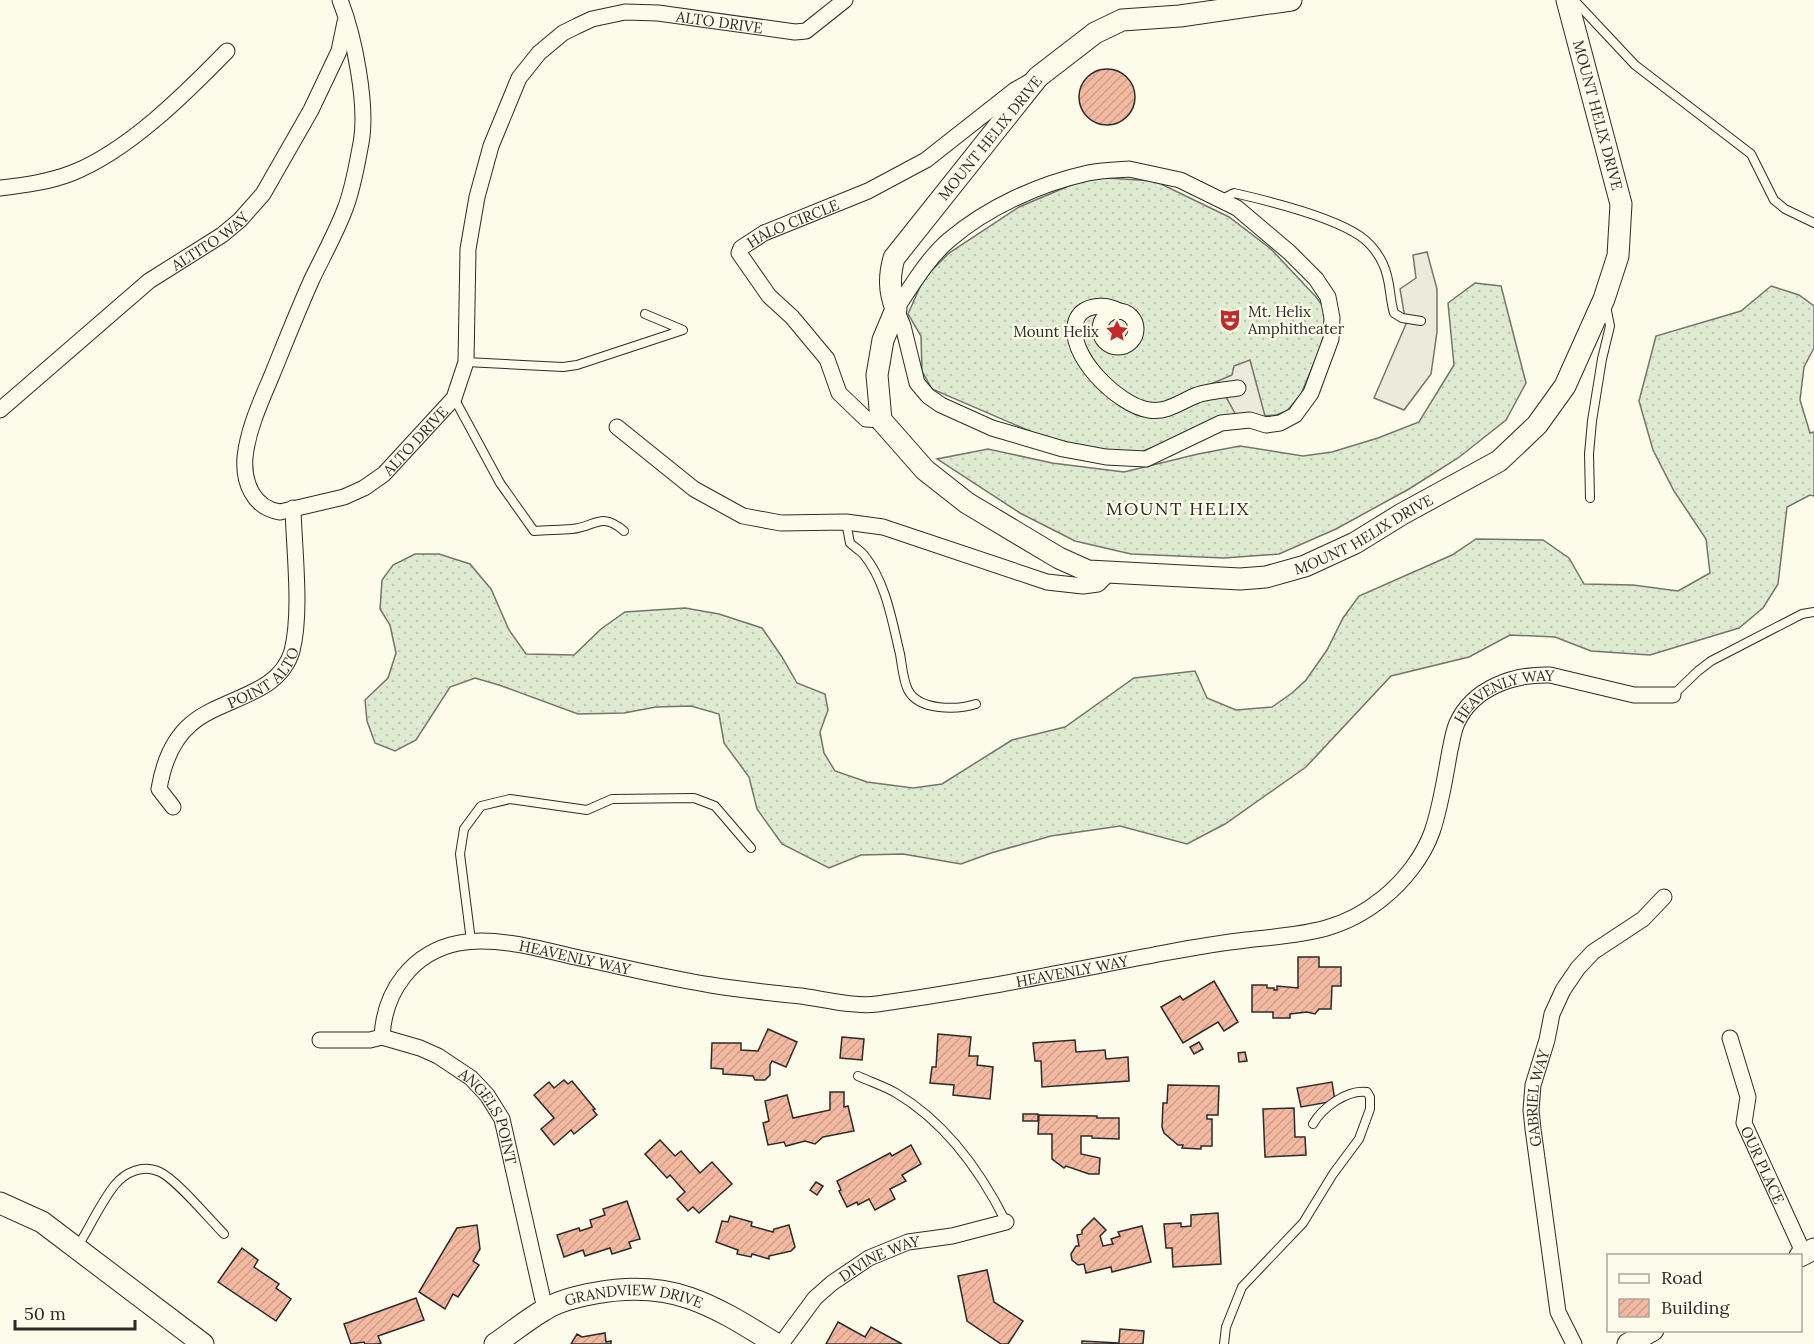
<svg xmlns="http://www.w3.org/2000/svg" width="1814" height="1344" viewBox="0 0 1814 1344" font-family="Lora,serif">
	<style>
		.grass { fill: url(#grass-dots); stroke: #74746e; stroke-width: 1.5 }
		.parking { fill: #eceadb; stroke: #74746e; stroke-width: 1.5 }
		.building { fill: url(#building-hatch); stroke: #2b2b2b; stroke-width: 1.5 }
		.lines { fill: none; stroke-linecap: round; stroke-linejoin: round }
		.lane-casing { stroke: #2b2b2b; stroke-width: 10 }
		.street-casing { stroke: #2b2b2b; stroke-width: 17 }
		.secondary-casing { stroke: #2b2b2b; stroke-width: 23 }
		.lane { stroke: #fdfbea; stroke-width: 8 }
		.street { stroke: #fdfbea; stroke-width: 15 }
		.secondary { stroke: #fdfbea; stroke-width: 21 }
		.labels { text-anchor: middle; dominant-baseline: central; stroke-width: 4.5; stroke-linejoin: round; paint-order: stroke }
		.street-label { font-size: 15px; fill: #2b2b2b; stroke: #fdfbea }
		.poi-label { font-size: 15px; fill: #2b2b2b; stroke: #fdfbea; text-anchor: start }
		.quarter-label { font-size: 18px; letter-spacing: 1.5px; fill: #2b2b2b; stroke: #fdfbea }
	</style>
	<defs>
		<pattern id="grass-dots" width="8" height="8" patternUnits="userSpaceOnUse" patternTransform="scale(1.5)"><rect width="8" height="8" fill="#deebd1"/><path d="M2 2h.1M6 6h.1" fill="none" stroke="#bfcab4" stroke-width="1.8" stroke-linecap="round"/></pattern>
		<pattern id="building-hatch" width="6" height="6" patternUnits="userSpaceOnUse" patternTransform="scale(1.5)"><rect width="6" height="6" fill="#f2b8a0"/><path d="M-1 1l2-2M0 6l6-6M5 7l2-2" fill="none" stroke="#d09e8a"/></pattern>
	</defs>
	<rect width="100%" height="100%" fill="#fdfbea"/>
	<g class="grass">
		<polygon points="1090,177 1155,181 1229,217 1271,249 1317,298 1324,308 1325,332 1320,349 1301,394 1287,411 1276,415 1226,418 1141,452 1091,449 1039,435 932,389 922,371 921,336 908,314 924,278 949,253 1019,207"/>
		<polygon points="1475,283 1501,286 1526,383 1506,420 1458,458 1409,489 1336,529 1279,554 1224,558 1131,554 1075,541 1020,513 937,459 988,449 1052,463 1124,472 1198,454 1240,446 1303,456 1332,452 1378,438 1419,422 1454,365 1448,303"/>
		<polygon points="1771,286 1799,295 1814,306 1814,348 1804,367 1800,400 1810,433 1814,432 1814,496 1810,495 1787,507 1778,584 1763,608 1739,628 1650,655 1591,651 1555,637 1510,635 1469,657 1391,676 1306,767 1225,824 1187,844 1120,826 1051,836 991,853 961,864 903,854 861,855 829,868 782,844 757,809 749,777 724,743 719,714 691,706 656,707 624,713 578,714 499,685 475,678 450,687 416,740 395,751 375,743 367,721 365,700 388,678 396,653 390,625 380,609 382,580 393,565 415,554 439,554 470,564 491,589 509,630 526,654 574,655 601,629 625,612 685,608 719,614 762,628 782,657 797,683 825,694 828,710 820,732 824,753 835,771 867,782 913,788 942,784 1012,740 1065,727 1134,678 1195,671 1207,698 1236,710 1272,707 1292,693 1306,680 1327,650 1343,618 1359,596 1452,555 1476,539 1543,540 1569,558 1584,584 1633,585 1678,591 1710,573 1706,539 1674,491 1653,450 1639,401 1656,336 1741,311"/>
	</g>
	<g class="parking">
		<polygon points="1427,252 1437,289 1437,332 1431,374 1404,410 1374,398 1406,324 1400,289 1416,278 1413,255"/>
		<polygon points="1250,360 1265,416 1237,417 1226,397 1214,395 1211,384 1232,375 1234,366"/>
	</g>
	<g class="building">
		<circle cx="1107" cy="97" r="28"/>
		<polygon points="1298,957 1319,957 1319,967 1341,967 1341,986 1332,986 1331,1009 1319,1009 1315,1014 1307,1012 1290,1014 1290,1018 1273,1018 1273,1012 1252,1012 1252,985 1267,985 1267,988 1274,988 1274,990 1277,990 1277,986 1298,988"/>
		<polygon points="1214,981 1238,1022 1224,1031 1218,1022 1183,1043 1161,1007 1180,996 1183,1000"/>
		<polygon points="768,1029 797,1042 786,1067 772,1061 770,1065 770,1075 765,1080 755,1080 753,1076 723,1074 723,1069 711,1068 712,1043 741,1043 741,1050 758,1051"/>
		<polygon points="938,1034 971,1037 969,1056 978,1056 977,1065 993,1067 990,1099 953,1095 954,1085 930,1083 932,1067 936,1067"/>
		<polygon points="842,1037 864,1039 862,1060 840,1058"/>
		<polygon points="1075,1040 1076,1052 1105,1050 1106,1059 1128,1057 1129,1081 1042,1087 1041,1061 1035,1061 1033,1043"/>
		<polygon points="1199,1042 1203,1049 1194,1054 1190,1047"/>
		<polygon points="1245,1052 1247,1061 1239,1062 1238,1053"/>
		<polygon points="564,1080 568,1084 572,1081 595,1109 593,1110 597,1115 574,1134 571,1130 554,1145 541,1129 554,1118 534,1095 549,1082 554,1088"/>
		<polygon points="1332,1082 1335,1101 1301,1107 1297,1088"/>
		<polygon points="1168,1085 1219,1086 1218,1115 1207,1115 1207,1119 1212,1119 1212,1146 1201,1146 1201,1149 1182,1148 1183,1145 1178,1145 1164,1133 1162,1127 1163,1103 1167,1103"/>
		<polygon points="830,1092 844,1092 844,1107 848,1106 854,1131 823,1137 815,1144 805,1141 786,1146 784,1142 768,1145 763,1123 769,1121 765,1101 787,1095 793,1118 830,1110"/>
		<polygon points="1294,1108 1295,1137 1305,1137 1306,1155 1265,1157 1263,1109"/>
		<rect x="1023" y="1114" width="15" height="7"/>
		<polygon points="1039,1115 1097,1116 1097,1118 1119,1118 1119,1139 1092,1138 1092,1136 1081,1136 1081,1154 1100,1158 1099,1174 1089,1174 1066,1166 1064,1168 1052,1159 1052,1134 1038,1134"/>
		<polygon points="660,1140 675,1156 681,1151 700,1173 712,1162 732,1184 699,1213 693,1207 688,1211 677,1199 685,1192 670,1175 667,1178 645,1154"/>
		<polygon points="911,1145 921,1164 902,1175 906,1181 890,1189 895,1199 875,1210 869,1199 858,1205 857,1202 847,1207 839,1191 841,1190 837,1181 890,1153 892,1156"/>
		<polygon points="816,1182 823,1186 817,1195 810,1190"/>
		<polygon points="627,1201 640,1239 629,1242 631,1248 612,1254 610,1248 585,1256 583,1250 564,1257 557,1235 579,1228 580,1231 592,1227 590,1220 605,1215 603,1209"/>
		<polygon points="1218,1213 1221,1264 1173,1267 1172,1248 1166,1248 1164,1224 1181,1223 1181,1227 1191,1226 1191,1215"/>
		<polygon points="730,1216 752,1222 751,1226 773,1232 774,1229 789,1225 795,1247 791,1251 769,1256 769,1259 752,1254 751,1257 737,1254 738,1250 716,1242 722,1221 728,1222"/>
		<polygon points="1094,1218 1106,1230 1100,1236 1103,1246 1113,1244 1111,1239 1120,1236 1118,1232 1142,1226 1151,1262 1112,1272 1111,1267 1086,1273 1084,1264 1078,1265 1072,1260 1071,1254 1076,1246 1079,1246 1077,1235 1082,1234 1082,1230"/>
		<polygon points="477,1225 480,1249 473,1261 479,1265 458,1297 453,1294 445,1309 419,1292 457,1228"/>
		<polygon points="242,1248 258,1260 254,1267 279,1284 276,1288 291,1299 276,1321 218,1282"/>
		<polygon points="987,1270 994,1302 1023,1321 1008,1344 1001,1344 967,1321 958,1276"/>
		<polygon points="416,1298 424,1320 378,1336 381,1343 377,1344 365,1344 364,1342 351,1344 344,1324"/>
		<polygon points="838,1322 865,1337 871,1327 902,1344 826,1344"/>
		<polygon points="1120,1329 1144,1331 1143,1344 1082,1344 1082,1341 1119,1343"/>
		<polygon points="605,1333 606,1342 611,1341 611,1344 571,1344 577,1334 582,1337"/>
	</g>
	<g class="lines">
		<g class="lane-casing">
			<g id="lane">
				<polyline points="1574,0 1635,65 1751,154 1774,200 1785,209 1814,223"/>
				<path d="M1222,199l12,-6c35,8 97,23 126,43 10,7 18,17 23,28 8,16 6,33 11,49l8,5 19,3"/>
				<polyline points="466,362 563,367 577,365 683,330 645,314"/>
				<path d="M454,398l46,85 34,48c12,-1 25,-1 38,-2 23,-2 29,-18 52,2"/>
				<polyline points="1590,498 1589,454 1592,421 1602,359 1610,326 1606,306"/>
				<path d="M846,522l4,21c4,4 10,7 14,12 22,27 28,66 36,99 2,11 3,26 8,36 11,21 49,20 68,14"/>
				<polyline points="1673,695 1698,671 1711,661 1802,614 1814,612"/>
				<polyline points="471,941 460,854 464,829 481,806 510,799 587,810 612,799 694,798 715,806 751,848"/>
				<path d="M858,1076c13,6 26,10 38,17 49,29 85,79 110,129"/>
				<path d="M78,1246c12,-19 22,-42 36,-60 11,-14 29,-22 46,-14 17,8 49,47 64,62"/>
				<path d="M1224,1344l2,-17 16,-40 61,-64 30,-49 26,-35 11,-30v-12l-3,-5c-20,-3 -45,16 -54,32"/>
			</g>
		</g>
		<g class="street-casing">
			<g id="street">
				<path id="s1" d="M340,0c14,35 28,105 21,143 -4,21 -8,46 -16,66 -9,24 -22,47 -33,70 -14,31 -27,64 -40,96 -11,26 -24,54 -27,82 -2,25 8,51 35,55l64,-15 20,-9 20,-14 70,-76 12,-36 2,-113 9,-52 14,-51 28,-68 20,-25 24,-20 14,-7 15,-7 33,-7 33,1 137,19 11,-1 39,-31"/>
				<path d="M1129,169l51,11 57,28 52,44 27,27 12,18 4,21 -1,21 -20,54 -16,22 -15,8 -14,2 -16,-5 -29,3 -75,36 -40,-2 -43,-8 -71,-21 -51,-23 -13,-9 -11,-13 -14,-57 -7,-17c16,-24 32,-51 53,-69 39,-33 90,-56 139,-67 13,-3 28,-3 41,-4z"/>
				<path d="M0,188c25,-3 49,-6 72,-15 56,-22 113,-79 155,-122"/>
				<path d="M1119,311c-9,-5 -16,-6 -26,-4 -9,2 -14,6 -17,14 -11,33 43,85 73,89 18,3 33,-9 48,-15 13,-4 28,-5 41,-7"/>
				<circle cx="1118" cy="329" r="18"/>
				<path id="s2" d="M0,410l149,-129 73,-46 18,-15 23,-26 48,-84 28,-59 6,-29"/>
				<path id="s3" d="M881,420l-15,-1 -27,-26 -12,-34 -35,-42 -23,-21 -30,-43 2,-5 23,-15 104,-42 58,-31 89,-70 14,-8"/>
				<polyline points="617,427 694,489 743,516 781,523 846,522 883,527 1047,582 1083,586 1098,584 1111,571"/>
				<path id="s4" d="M173,807l-14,-18c4,-24 13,-49 32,-65 31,-27 88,-28 101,-73 10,-39 2,-101 1,-143"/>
				<path id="s5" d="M382,1037c2,-45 30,-85 77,-94 36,-7 81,6 116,14 45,9 91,21 136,28 30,5 60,8 90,11 22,3 53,11 76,8 96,-13 191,-33 287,-51 27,-5 55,-10 82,-13 53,-6 93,-6 137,-42 21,-17 40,-41 49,-66 9,-26 13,-55 18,-82 2,-8 3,-18 7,-27 16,-35 56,-49 93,-48l84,20h39"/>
				<path id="s6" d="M1730,1038l18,59 -4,26 60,131"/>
				<path id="s7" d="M320,1040h50l12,-3 38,11 18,8 33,22 16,17 15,24 43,190"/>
				<path id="s8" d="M781,1344l34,-46 17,-15 37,-25 39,-16 44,-6 54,-14"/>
				<path id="s9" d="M1574,1344l-16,-32 -25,-183 -2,-19 2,-25 14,-45 5,-26 11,-24 15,-22 15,-16 50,-33 21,-22"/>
			</g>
		</g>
		<g class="secondary-casing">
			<g id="secondary">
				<path id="s10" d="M1291,0l-111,16 -58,4 -27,13 -57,44 -144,181c-5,18 -5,33 2,51l-13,31 -6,35 4,45 44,50 42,33 92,55 29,13 152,8 26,-2 39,-11 50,-23 47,-29 97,-53 38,-36 28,-39 39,-87 14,-43 3,-52 -54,-204"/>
				<polyline points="0,1203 42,1222 203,1344"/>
				<polyline points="1800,1256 1814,1249"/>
				<path id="s11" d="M495,1344c16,-11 32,-24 49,-34 16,-10 34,-14 52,-17 77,-14 117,12 180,51"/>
				<polyline points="1628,1344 1653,1330"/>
			</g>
		</g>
		<use href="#lane" class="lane"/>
		<use href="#street" class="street"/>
		<use href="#secondary" class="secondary"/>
	</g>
	<defs>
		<g id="theatre-bare" transform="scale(1.8)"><path d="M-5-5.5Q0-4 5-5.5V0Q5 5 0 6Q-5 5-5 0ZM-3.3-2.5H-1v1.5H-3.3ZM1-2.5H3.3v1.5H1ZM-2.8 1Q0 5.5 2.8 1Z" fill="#c62828" stroke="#fdfbea" stroke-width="2.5" paint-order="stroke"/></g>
		<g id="sight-bare" transform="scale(1.8)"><path d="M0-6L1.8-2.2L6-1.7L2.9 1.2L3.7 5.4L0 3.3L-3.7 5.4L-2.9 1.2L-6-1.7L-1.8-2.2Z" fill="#c62828" stroke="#fdfbea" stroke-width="2.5" paint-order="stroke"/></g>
	</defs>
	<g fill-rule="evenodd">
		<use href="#theatre-bare" x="1230" y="320"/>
		<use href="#sight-bare" x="1117" y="331"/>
	</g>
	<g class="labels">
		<g class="street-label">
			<text stroke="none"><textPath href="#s1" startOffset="1324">ALTO DRIVE</textPath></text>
			<text transform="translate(1598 115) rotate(75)">MOUNT HELIX DRIVE</text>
			<text transform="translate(990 138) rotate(-51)">MOUNT HELIX DRIVE</text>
			<text stroke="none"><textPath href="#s3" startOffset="290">HALO CIRCLE</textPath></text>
			<text stroke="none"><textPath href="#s2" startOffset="270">ALTITO WAY</textPath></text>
			<text stroke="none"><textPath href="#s1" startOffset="712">ALTO DRIVE</textPath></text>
			<text stroke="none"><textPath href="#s10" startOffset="1214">MOUNT HELIX DRIVE</textPath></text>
			<text stroke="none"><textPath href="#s4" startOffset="184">POINT ALTO</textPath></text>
			<text stroke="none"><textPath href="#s5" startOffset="1329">HEAVENLY WAY</textPath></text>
			<text stroke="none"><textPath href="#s5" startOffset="249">HEAVENLY WAY</textPath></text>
			<text stroke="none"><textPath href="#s5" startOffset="753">HEAVENLY WAY</textPath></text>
			<text stroke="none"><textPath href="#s9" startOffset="252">GABRIEL WAY</textPath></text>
			<text stroke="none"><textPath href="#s7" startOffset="204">ANGELS POINT</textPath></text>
			<text stroke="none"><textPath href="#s6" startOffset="134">OUR PLACE</textPath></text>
			<text stroke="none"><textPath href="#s8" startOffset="134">DIVINE WAY</textPath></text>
			<text stroke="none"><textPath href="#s11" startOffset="153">GRANDVIEW DRIVE</textPath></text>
		</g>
		<g class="poi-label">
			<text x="1248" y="311">Mt. Helix<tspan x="1248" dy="17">Amphitheater</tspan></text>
			<text x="1099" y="331" text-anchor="end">Mount Helix</text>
		</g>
		<g class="quarter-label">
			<text x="1178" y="508">MOUNT HELIX</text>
		</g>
	</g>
	<rect x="1607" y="1254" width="195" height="78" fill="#fdfbea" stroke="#a9a89e" stroke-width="1.5"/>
	<rect x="1619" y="1274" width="30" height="9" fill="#fdfbea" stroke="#a9a89e" stroke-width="1.5"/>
	<text x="1661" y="1284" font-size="18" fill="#2b2b2b">Road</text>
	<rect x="1619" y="1299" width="30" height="18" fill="url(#building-hatch)" stroke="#a9a89e" stroke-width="1.5"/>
	<text x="1661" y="1314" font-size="18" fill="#2b2b2b">Building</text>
	<path d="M15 1320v9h120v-9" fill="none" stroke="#2b2b2b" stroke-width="3"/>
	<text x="24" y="1320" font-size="18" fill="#2b2b2b" stroke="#fdfbea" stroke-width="4.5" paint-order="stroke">50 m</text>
</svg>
